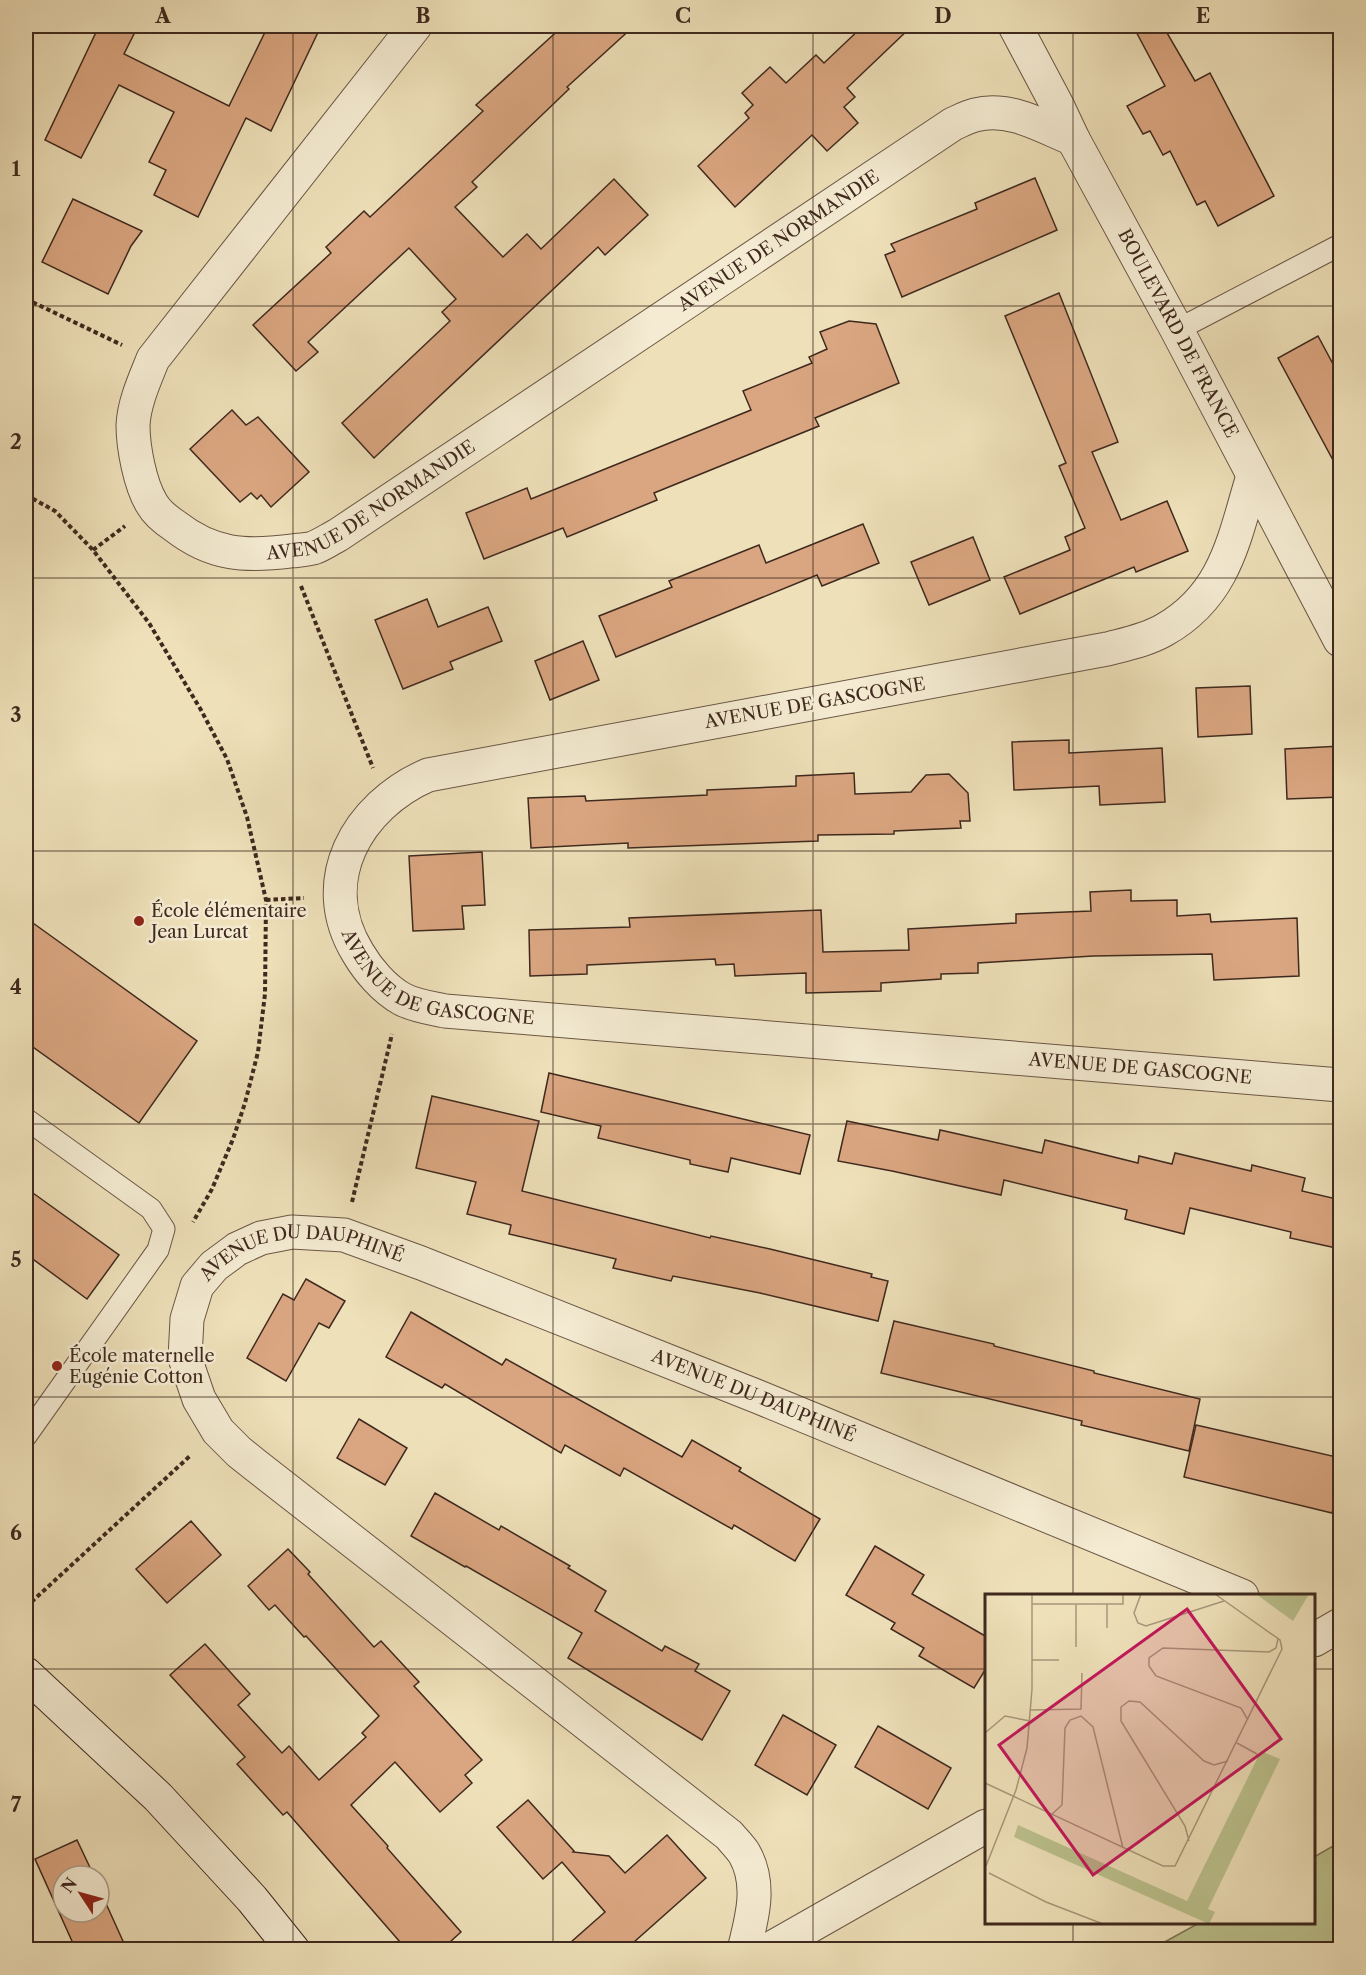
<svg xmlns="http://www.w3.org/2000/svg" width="1366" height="1975" viewBox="0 0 1366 1975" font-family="'Libre Caslon Text',serif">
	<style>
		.green { fill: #bbc18d; stroke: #7d7556; stroke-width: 1.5 }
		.building { fill: #daa681; stroke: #3f291e; stroke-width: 1.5 }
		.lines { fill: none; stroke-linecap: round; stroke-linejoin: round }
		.lane-casing { stroke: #6b5745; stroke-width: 23 }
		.street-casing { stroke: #6b5745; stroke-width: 35 }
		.secondary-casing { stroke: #3f291e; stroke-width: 35 }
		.path { stroke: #3f291e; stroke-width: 4; stroke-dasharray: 4.5 3; stroke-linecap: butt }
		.lane { stroke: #f4ebd2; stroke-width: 21 }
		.street { stroke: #f4ebd2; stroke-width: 33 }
		.secondary { stroke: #f4ebd2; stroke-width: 33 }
		.grid { fill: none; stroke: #3f291e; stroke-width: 1.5; stroke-opacity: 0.55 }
		.poi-dot { fill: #8f2418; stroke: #f4ebd2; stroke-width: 2 }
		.labels { text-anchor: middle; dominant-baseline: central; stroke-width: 5; stroke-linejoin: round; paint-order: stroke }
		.street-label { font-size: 18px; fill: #3f291e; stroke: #f4ebd2 }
		.poi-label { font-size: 18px; fill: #3f291e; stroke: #f4ebd2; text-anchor: start }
		.inset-road { fill: none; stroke: #a8977b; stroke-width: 1.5 }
		.view { fill: #c2185b; fill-opacity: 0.15; stroke: #c2185b; stroke-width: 3 }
		.inset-edge { fill: none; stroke: #3f291e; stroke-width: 3 }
		.neatline { fill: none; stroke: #3f291e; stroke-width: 2 }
		.grid-label { font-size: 20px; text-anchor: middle; font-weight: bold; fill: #3f291e }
	</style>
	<rect width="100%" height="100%" fill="#eee0b9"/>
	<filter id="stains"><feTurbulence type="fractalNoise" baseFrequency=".00333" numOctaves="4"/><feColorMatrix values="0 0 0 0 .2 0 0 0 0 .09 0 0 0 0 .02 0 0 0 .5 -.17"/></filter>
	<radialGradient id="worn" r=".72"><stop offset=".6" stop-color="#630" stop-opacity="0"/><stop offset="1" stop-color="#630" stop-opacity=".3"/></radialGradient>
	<polygon class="green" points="1340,1842 1340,1949 1152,1949 1199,1923 1314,1922 1314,1857"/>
	<g class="building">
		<polygon points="99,26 138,26 124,54 229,106 268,26 321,26 271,131 246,118 198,217 154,195 166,170 149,162 174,112 119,85 81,158 45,140"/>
		<polygon points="563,26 634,26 567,87 569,89 472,182 477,187 455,207 503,257 527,234 541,249 614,179 648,215 605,255 598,247 374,458 342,423 450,321 442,312 456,299 409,248 308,342 318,352 296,371 253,325 331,253 326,247 364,211 370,217 483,111 476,105"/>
		<polygon points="863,26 912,26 847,88 855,97 844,107 858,123 827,151 812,135 735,207 698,166 749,118 745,113 753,105 742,93 770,67 786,83 816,55 824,63"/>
		<polygon points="1133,26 1163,26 1195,81 1210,73 1274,196 1218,226 1205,201 1197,205 1170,151 1163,155 1150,131 1143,134 1127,106 1165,86"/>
		<polygon points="1035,178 1057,230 902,297 885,255 895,251 891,244 977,209 975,203"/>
		<polygon points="73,199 142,231 131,246 108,294 42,262"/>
		<polygon points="1059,293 1118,442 1092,452 1121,520 1167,501 1188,551 1136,572 1134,567 1020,614 1004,577 1070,550 1065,537 1085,528 1059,466 1066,463 1005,316"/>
		<polygon points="849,321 876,324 899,383 815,418 819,426 654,493 657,500 567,537 563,528 484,559 466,513 527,488 531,499 751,410 743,391 812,363 809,357 827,349 820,332"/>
		<polygon points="1318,336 1341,379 1341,475 1278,358"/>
		<polygon points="232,410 246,425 258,417 309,472 271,507 261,495 257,499 251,493 240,502 190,449"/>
		<polygon points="863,524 879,563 822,586 817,575 616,657 599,616 672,587 669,581 759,545 766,563"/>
		<polygon points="973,537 990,580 929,605 911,562"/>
		<polygon points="427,599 438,627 488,607 502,641 450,662 453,669 403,689 375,620"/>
		<polygon points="583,641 599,680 550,700 535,661"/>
		<polygon points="1250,686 1252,734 1198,737 1196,688"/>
		<polygon points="1069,740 1069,753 1162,748 1165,802 1100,805 1099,786 1014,790 1012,742"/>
		<polygon points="1341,746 1341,797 1287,799 1285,749"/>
		<polygon points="854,773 855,794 911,792 926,775 949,774 968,793 970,821 960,821 961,828 894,831 894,834 818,835 818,841 628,848 628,843 531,848 528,798 585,796 586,801 707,795 707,790 796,786 796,776"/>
		<polygon points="482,852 485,905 462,906 464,929 413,931 409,856"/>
		<polygon points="1131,890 1131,901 1177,900 1177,916 1210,914 1211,922 1297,918 1299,976 1214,980 1212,954 1093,956 978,963 978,973 941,974 941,979 881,983 881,991 806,993 806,973 735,976 734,964 716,965 715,959 587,965 587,974 530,976 529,930 630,927 629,918 821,910 823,952 909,950 908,929 1016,923 1016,914 1091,911 1090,892"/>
		<polygon points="26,918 197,1041 139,1123 26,1042"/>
		<polygon points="549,1073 810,1135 800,1174 731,1158 728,1172 690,1164 690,1160 598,1138 601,1126 541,1112"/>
		<polygon points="432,1096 539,1121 522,1191 710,1238 711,1236 770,1249 872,1274 871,1277 888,1281 878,1321 760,1293 673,1276 671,1281 613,1268 616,1259 509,1234 511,1225 467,1214 476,1182 416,1168"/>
		<polygon points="847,1121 938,1140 940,1130 1042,1153 1045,1140 1138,1163 1139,1156 1172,1164 1175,1153 1251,1171 1252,1165 1305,1178 1302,1191 1341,1200 1341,1249 1290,1238 1291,1232 1190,1208 1184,1234 1125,1219 1127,1210 1004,1180 1001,1195 892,1171 838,1161"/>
		<polygon points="26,1188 119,1255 87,1299 26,1254"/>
		<polygon points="306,1279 345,1301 329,1328 319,1323 286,1381 247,1358 283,1294 294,1300"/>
		<polygon points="411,1312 502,1365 506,1359 682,1457 692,1440 741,1468 739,1471 820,1519 795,1561 734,1525 732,1529 624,1468 620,1476 565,1445 561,1453 445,1384 442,1388 386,1357"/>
		<polygon points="894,1321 994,1344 994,1346 1094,1371 1094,1373 1200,1399 1189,1451 1081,1425 1082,1421 881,1373"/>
		<polygon points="359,1419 407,1448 385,1485 337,1458"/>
		<polygon points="1196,1425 1341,1458 1341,1477 1332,1513 1184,1477"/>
		<polygon points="435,1493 499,1530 501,1526 570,1566 568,1568 606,1591 595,1611 662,1651 665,1646 699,1664 695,1671 730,1691 702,1740 568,1658 582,1633 466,1566 465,1567 411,1536"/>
		<polygon points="191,1521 221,1555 167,1603 136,1569"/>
		<polygon points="875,1546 924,1575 912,1594 987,1637 987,1667 974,1688 919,1656 924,1648 891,1629 895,1623 846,1595"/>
		<polygon points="288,1549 310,1572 308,1574 374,1647 381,1641 419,1682 414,1686 482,1760 465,1775 472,1783 440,1812 395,1762 351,1805 388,1846 387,1848 461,1932 441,1950 407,1950 287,1812 283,1815 237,1764 245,1757 170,1675 205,1644 250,1694 238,1705 282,1753 289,1746 319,1780 366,1737 362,1733 379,1716 306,1636 304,1637 275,1605 269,1610 248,1586"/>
		<polygon points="783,1715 836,1745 807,1795 755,1765"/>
		<polygon points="878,1726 951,1768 928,1809 855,1767"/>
		<polygon points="528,1800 574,1851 573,1852 609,1856 625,1873 667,1835 706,1878 625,1950 562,1950 605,1912 562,1862 543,1879 497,1827"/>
		<polygon points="77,1840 94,1876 63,1876 63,1912 99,1912 99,1888 127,1950 76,1950 35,1859"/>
	</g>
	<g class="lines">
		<g class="lane-casing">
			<g id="lane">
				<polyline points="1177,330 1340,245"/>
				<polyline points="26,1119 151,1209 164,1229 158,1250 26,1436"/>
			</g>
		</g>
		<g class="street-casing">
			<g id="street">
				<path id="s1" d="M415,26l-262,333c-8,20 -19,44 -20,66 0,22 7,60 19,79 5,9 14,16 23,22 37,29 70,31 116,25 7,-1 15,-1 22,-3 9,-3 17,-9 25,-13l615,-411c7,-3 14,-7 22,-9 34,-9 67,11 98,24"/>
				<path id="s2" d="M1015,26l43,81 15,32 104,191 163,310"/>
				<path id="s3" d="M1253,476c-19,62 -27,119 -89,154 -17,10 -38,14 -57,19l-679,126c-71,31 -114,106 -70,178 10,17 26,36 44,46 13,7 29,9 43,12l895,74"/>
				<polyline points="1314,1640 1340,1625"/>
				<path id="s4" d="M744,1950c8,-32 18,-66 0,-97 -4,-6 -10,-12 -15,-18l-475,-371 -15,-12 -21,-21 -19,-32 -14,-41 2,-39 10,-33 17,-20 23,-17 24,-11 31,-6 52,3 77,28 340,135 481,198"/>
				<polyline points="768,1950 986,1826"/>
			</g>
		</g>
		<g class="secondary-casing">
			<polyline id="secondary" points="26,1674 158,1797 252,1899 293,1950"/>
		</g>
		<g class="path">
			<polyline points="26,299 122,345"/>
			<polyline points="26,495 55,511 93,550 149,623 201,710 227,759 247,817 266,900 265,994 258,1052 245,1103 233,1139 212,1189 193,1222"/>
			<polyline points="93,550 125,526"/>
			<polyline points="301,586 373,768"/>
			<polyline points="266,900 304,898"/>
			<polyline points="352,1202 392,1034"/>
			<polyline points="26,1607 191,1455"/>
		</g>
		<use href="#lane" class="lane"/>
		<use href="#street" class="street"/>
		<use href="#secondary" class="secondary"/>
	</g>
	<path class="grid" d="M293,26v1924M553,26v1924M813,26v1924M1073,26v1570M26,306h1314M26,578h1314M26,851h1314M26,1124h1314M26,1397h1314M26,1669h960M1314,1669h26M1073,1922v28"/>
	<g class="poi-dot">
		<circle cx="139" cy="921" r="6"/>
		<circle cx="57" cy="1366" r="6"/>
	</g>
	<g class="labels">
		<g class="street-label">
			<text stroke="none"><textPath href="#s1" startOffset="1310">AVENUE DE NORMANDIE</textPath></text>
			<text stroke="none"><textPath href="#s2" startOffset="348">BOULEVARD DE FRANCE</textPath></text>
			<text stroke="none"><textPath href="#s1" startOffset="824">AVENUE DE NORMANDIE</textPath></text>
			<text transform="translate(815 703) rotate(-10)">AVENUE DE GASCOGNE</text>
			<text stroke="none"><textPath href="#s3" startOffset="1240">AVENUE DE GASCOGNE</textPath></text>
			<text stroke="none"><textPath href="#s3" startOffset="1960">AVENUE DE GASCOGNE</textPath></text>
			<text stroke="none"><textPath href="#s4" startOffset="1048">AVENUE DU DAUPHINÉ</textPath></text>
			<text stroke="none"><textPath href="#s4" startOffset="1534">AVENUE DU DAUPHINÉ</textPath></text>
		</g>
		<g class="poi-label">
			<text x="151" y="911">École élémentaire<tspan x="151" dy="21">Jean Lurcat</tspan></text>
			<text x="69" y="1356">École maternelle<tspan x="69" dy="21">Eugénie Cotton</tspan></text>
		</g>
	</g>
	<g transform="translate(985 1594)">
		<rect width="330" height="330" fill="#eee0b9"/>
		<path d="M271,0h53l-16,27zM276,157l19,8 -72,150 7,3 -6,12 -195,-87 4,-12 169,76z" fill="#bbc18d"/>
		<path class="inset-road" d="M156,0l-7,19 4,10 8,3 78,-25M47,10h91v-10M122,10v24M91,53v-43M47,66h27M46,116l50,-1 1,-36M263,126l-7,-12 -85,-32 -7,-10v-8l14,-10 106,4 7,-4 2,-9M0,139l20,-17 25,5M252,149l20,11M0,189l178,83h12l107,-217 -2,-9 -65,-46M66,221l11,-10 3,-77 5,-8 11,-4 12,11 30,121M204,247l-4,-15 -64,-105v-14l8,-6 11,1 64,59 10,4 14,-4M1,272l30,-76 11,-42 5,-59v-95M4,279l57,29 57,22"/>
		<path class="view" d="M202,15l94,130 -188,136 -94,-130z"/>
		<rect width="330" height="330" class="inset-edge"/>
	</g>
	<rect width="1366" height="1975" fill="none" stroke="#eee0b9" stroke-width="66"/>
	<g transform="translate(81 1894) rotate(306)"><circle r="28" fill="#f4ebd2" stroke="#ac9d8a" stroke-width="1.5"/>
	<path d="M0-4.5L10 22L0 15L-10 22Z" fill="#8f2418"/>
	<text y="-9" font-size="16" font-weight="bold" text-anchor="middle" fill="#3f291e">N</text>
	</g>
	<rect x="33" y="33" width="1300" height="1909" class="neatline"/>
	<g class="grid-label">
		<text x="163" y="23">A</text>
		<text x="423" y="23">B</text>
		<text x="683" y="23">C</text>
		<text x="943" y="23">D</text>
		<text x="1203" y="23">E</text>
		<text x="16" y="176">1</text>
		<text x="16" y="449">2</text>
		<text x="16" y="722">3</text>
		<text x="16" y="994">4</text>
		<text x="16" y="1267">5</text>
		<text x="16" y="1540">6</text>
		<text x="16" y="1812">7</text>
	</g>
	<rect width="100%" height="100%" filter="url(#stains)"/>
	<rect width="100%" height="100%" fill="url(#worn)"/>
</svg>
